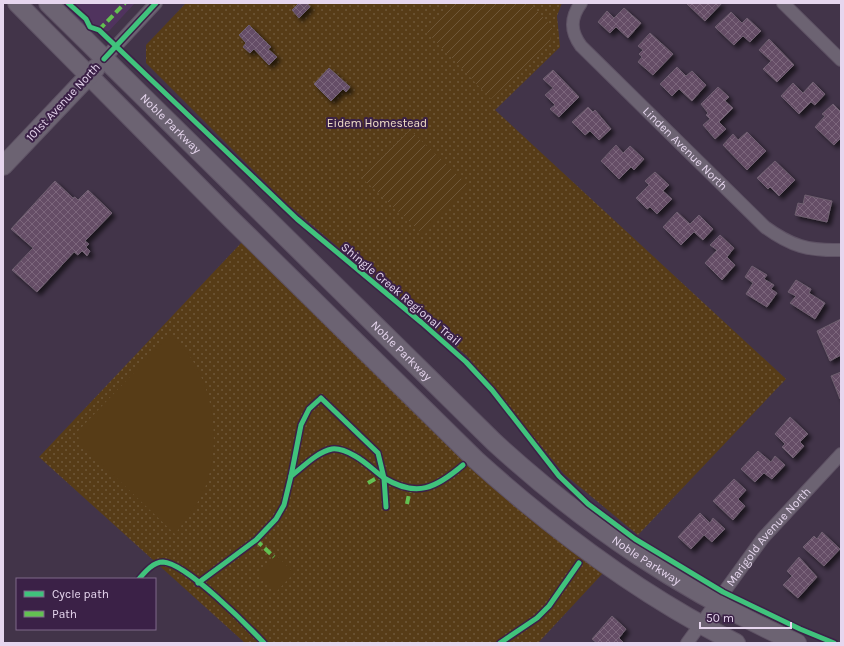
<svg xmlns="http://www.w3.org/2000/svg" width="844" height="646" viewBox="0 0 844 646" font-family="Karla,sans-serif">
	<style>
		.built { fill: #50335e }
		.park { fill: url(#park-dots) }
		.garden { fill: url(#garden-furrows) }
		.pitch { fill: #573c17 }
		.building { fill: url(#building-cross-hatch); stroke: #6e5f6f; filter: url(#shadow) }
		.lines { fill: none; stroke-linecap: round; stroke-linejoin: round }
		.street-casing { stroke: #5e5264; stroke-width: 14 }
		.secondary-casing { stroke: #5e5264; stroke-width: 20 }
		.street { stroke: #6c6372; stroke-width: 12 }
		.secondary { stroke: #6c6372; stroke-width: 18 }
		.quiet { stroke: #63c152; stroke-width: 4; stroke-dasharray: 8 4; stroke-linecap: butt }
		.cycleway-casing { stroke: #3b2147; stroke-width: 8 }
		.cycleway { stroke: #40c37c; stroke-width: 5 }
		.labels { text-anchor: middle; dominant-baseline: central; stroke-width: 4; stroke-linejoin: round; paint-order: stroke }
		.street-label { font-size: 12px; fill: #e6d6ee; stroke: #3b2147 }
		.park-label { font-size: 12px; fill: #f0dec7; stroke: #3b2147 }
	</style>
	<defs>
		<pattern id="park-dots" width="8" height="8" patternUnits="userSpaceOnUse"><rect width="8" height="8" fill="#573c17"/><path d="M2 2h.1M6 6h.1" fill="none" stroke="#6f5739" stroke-width="1.8" stroke-linecap="round"/></pattern>
		<pattern id="garden-furrows" width="10" height="10" patternUnits="userSpaceOnUse"><rect width="10" height="10" fill="#573c17"/><path d="M-1 1l2-2M0 10L10 0M9 11l2-2" fill="none" stroke="#6f5739"/></pattern>
		<pattern id="building-cross-hatch" width="8" height="8" patternUnits="userSpaceOnUse"><rect width="8" height="8" fill="#654d66"/><path d="M0 0l8 8M0 8l8-8" fill="none" stroke="#7b667c"/></pattern>
		<filter id="shadow"><feDropShadow dx="3.5" dy="3.5" stdDeviation="2" flood-color="#0009"/></filter>
	</defs>
	<rect width="100%" height="100%" fill="#423449"/>
	<polygon class="built" points="56,3 135,3 109,31 95,33 77,26"/>
	<g class="park">
		<polygon points="186,3 562,3 557,16 560,47 495,110 786,379 638,535 564,474 467,356 286,203 146,63 146,45"/>
		<polygon points="243,241 307,306 497,490 547,532 603,573 538,643 245,643 39,457"/>
	</g>
	<g class="garden">
		<polygon points="453,3 529,3 552,27 550,42 491,99 426,31"/>
		<polygon points="410,130 470,187 424,235 361,177"/>
	</g>
	<g class="pitch">
		<path d="M171,334c6,7 13,14 18,21 26,37 32,90 16,133 -7,17 -19,31 -30,46l-96,-92 -1,-11z"/>
		<polygon points="276,555 294,573 276,592 257,575"/>
	</g>
	<g class="building">
		<polygon points="299,3 307,3 310,7 299,18 292,10"/>
		<polygon points="686,3 722,3 705,21"/>
		<polygon points="624,8 641,23 628,38 616,27 610,33 598,22 607,11 614,18"/>
		<polygon points="731,12 742,23 747,18 761,31 750,42 743,36 734,45 715,27"/>
		<polygon points="249,25 271,47 268,49 277,57 269,65 254,49 250,53 243,47 246,43 239,35"/>
		<polygon points="650,33 673,54 653,75 638,62 642,57 639,54 643,50 638,46"/>
		<polygon points="769,39 794,65 777,82 763,69 771,61 759,50"/>
		<polygon points="677,67 686,76 692,71 706,85 692,101 679,89 672,96 660,84"/>
		<polygon points="329,68 350,87 346,92 343,89 331,101 314,84"/>
		<polygon points="553,70 579,97 559,117 550,109 555,105 545,95 553,88 543,79"/>
		<polygon points="813,82 825,94 815,105 811,102 799,114 781,96 793,83 803,93"/>
		<polygon points="718,87 729,97 725,101 733,108 719,122 726,129 715,139 703,125 710,119 706,115 708,113 701,104"/>
		<polygon points="833,104 841,112 841,138 834,145 815,127 825,116 822,114"/>
		<polygon points="588,107 593,112 595,110 611,129 599,140 590,131 585,135 572,122"/>
		<polygon points="747,132 766,151 747,170 723,145 733,134 738,140"/>
		<polygon points="616,145 623,153 630,146 644,159 634,170 631,167 619,179 601,161"/>
		<polygon points="775,161 795,180 779,196 770,187 768,189 757,178"/>
		<polygon points="655,172 669,185 663,191 672,199 657,214 650,207 647,209 636,198 649,185 645,181"/>
		<polygon points="55,181 73,198 75,197 78,200 88,190 112,213 85,241 89,244 86,247 90,251 87,256 82,251 78,255 74,252 37,292 12,270 33,248 11,229"/>
		<polygon points="805,195 832,201 827,222 795,215 798,203 803,204"/>
		<polygon points="677,212 690,224 699,215 713,229 703,240 694,232 681,245 663,227"/>
		<polygon points="720,235 734,248 727,257 735,265 722,280 705,263 717,250 710,245"/>
		<polygon points="752,266 767,275 764,279 774,285 771,289 777,293 767,307 746,294 753,283 745,277"/>
		<polygon points="796,280 811,289 809,293 825,303 815,319 790,303 796,296 788,292"/>
		<polygon points="841,319 841,355 830,361 817,331"/>
		<polygon points="841,372 841,399 840,399 831,376"/>
		<polygon points="790,417 808,434 800,442 804,446 793,458 782,447 785,444 775,434"/>
		<polygon points="758,451 771,462 775,456 785,465 772,479 764,473 755,482 741,469"/>
		<polygon points="734,479 746,490 738,499 745,506 733,520 713,501"/>
		<polygon points="700,513 710,523 713,518 725,529 712,542 704,535 691,549 678,537"/>
		<polygon points="822,532 840,549 824,566 803,547 814,536 817,539"/>
		<polygon points="799,557 817,577 798,598 783,585 792,576 787,571"/>
		<polygon points="612,616 626,629 619,638 624,643 597,643 592,639"/>
	</g>
	<g class="lines">
		<g class="street-casing">
			<g id="street">
				<path id="s1" d="M581,3c-11,15 -11,28 0,43l184,181c26,19 43,24 76,23"/>
				<polyline points="783,3 841,60"/>
				<polyline points="104,59 156,3"/>
				<path id="s2" d="M687,643l76,-105 78,-84"/>
			</g>
		</g>
		<g class="secondary-casing">
			<g id="secondary">
				<path d="M17,3l214,216 245,241c80,72 164,135 260,183"/>
				<path id="s3" d="M48,3l446,439c93,85 188,149 303,201"/>
				<polyline points="3,166 96,68"/>
			</g>
		</g>
		<use href="#street" class="street"/>
		<use href="#secondary" class="secondary"/>
		<g class="quiet">
			<polyline points="99,30 125,3"/>
			<polyline points="368,483 377,478 384,478"/>
			<polyline points="407,504 410,489"/>
			<polyline points="256,540 274,557"/>
		</g>
		<g class="cycleway-casing">
			<g id="cycleway">
				<polyline points="68,3 86,19 90,27 99,30 297,219 422,323 466,362 492,390 559,476 588,504 635,539 723,592 800,629 834,643"/>
				<polyline points="104,59 156,3"/>
				<path d="M291,476c12,-9 26,-24 41,-27 8,-1 16,3 23,7 11,6 19,15 29,22 33,20 52,10 79,-13"/>
				<path d="M139,579c6,-7 14,-17 24,-17 23,1 85,64 101,81"/>
				<polyline points="198,583 256,540 276,519 284,505 291,476 301,425 309,409 321,398 378,453 384,478 386,507"/>
				<polyline points="500,643 537,618 549,606 579,563"/>
			</g>
		</g>
		<use href="#cycleway" class="cycleway"/>
	</g>
	<g class="labels">
		<g class="street-label">
			<text transform="translate(63 102) rotate(-47)">101st Avenue North</text>
			<text stroke="none"><textPath href="#s3" startOffset="172">Noble Parkway</textPath></text>
			<text stroke="none"><textPath href="#s1" startOffset="193">Linden Avenue North</textPath></text>
			<text transform="translate(401 294) rotate(40)">Shingle Creek Regional Trail</text>
			<text stroke="none"><textPath href="#s3" startOffset="496">Noble Parkway</textPath></text>
			<text stroke="none"><textPath href="#s2" startOffset="134">Marigold Avenue North</textPath></text>
			<text stroke="none"><textPath href="#s3" startOffset="819">Noble Parkway</textPath></text>
		</g>
		<g class="park-label">
			<text x="377" y="123">Eidem Homestead</text>
		</g>
	</g>
	<rect width="844" height="646" fill="none" stroke="#e6d6ee" stroke-width="8"/>
	<rect x="16" y="578" width="140" height="52" fill="#3b2147" stroke="#7f698a"/>
	<rect x="24" y="591" width="20" height="6" fill="#40c37c" stroke="#7f698a"/>
	<text x="52" y="598" font-size="12" fill="#e6d6ee">Cycle path</text>
	<rect x="24" y="611" width="20" height="6" fill="#63c152" stroke="#7f698a"/>
	<text x="52" y="618" font-size="12" fill="#e6d6ee">Path</text>
	<path d="M700 622v6h91v-6" fill="none" stroke="#e6d6ee" stroke-width="2"/>
	<text x="706" y="622" font-size="12" fill="#e6d6ee" stroke="#3b2147" stroke-width="3" paint-order="stroke">50 m</text>
</svg>
